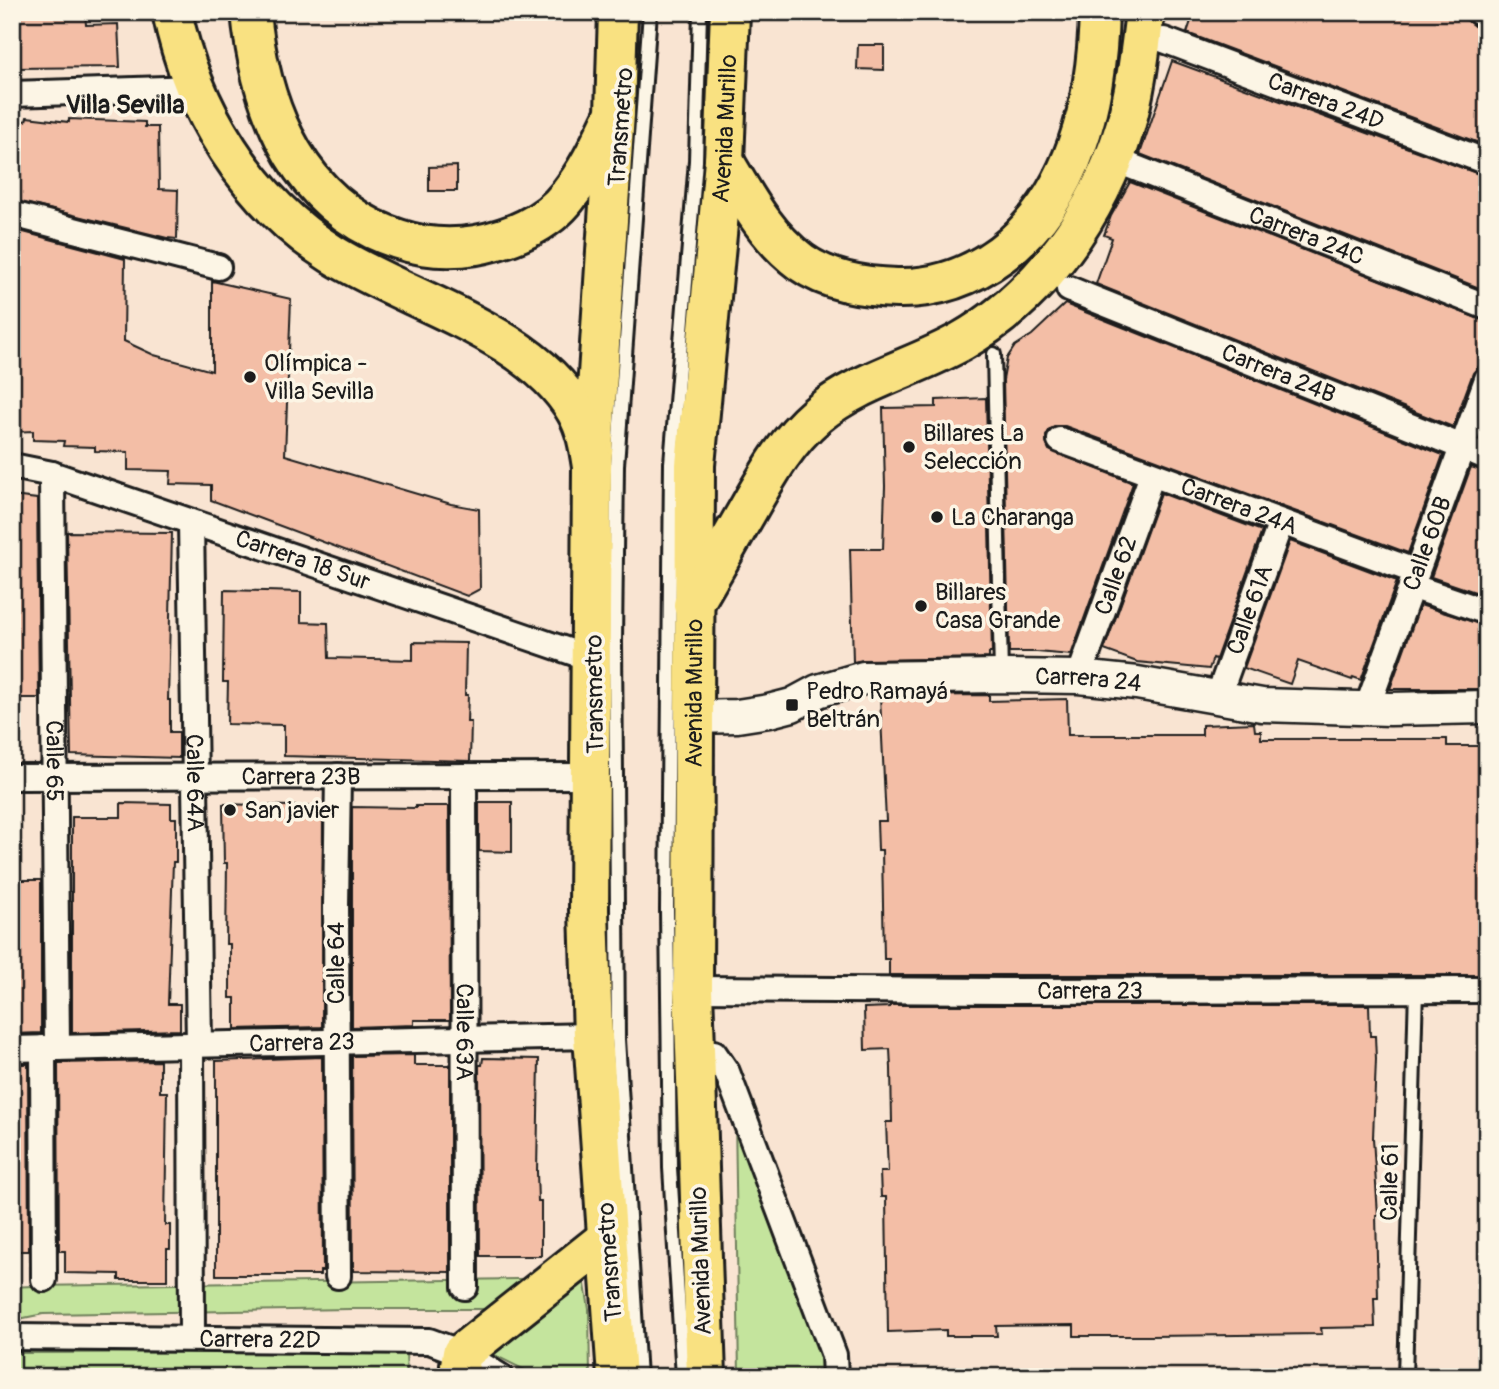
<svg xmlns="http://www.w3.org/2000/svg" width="1499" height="1389" viewBox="0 0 1499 1389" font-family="Pangolin,sans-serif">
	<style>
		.green { fill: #c4e49d; stroke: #70805c; stroke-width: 2 }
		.building { fill: #f3bea6; stroke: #1c1c1c; stroke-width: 2 }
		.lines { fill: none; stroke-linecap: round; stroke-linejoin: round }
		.service-casing { stroke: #1c1c1c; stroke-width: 18 }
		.minor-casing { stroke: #1c1c1c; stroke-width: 30 }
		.tertiary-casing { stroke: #1c1c1c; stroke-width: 37 }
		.primary-casing { stroke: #1c1c1c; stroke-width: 44 }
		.trunk-casing { stroke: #1c1c1c; stroke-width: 44 }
		.service { stroke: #fcf5e5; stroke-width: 12 }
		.minor { stroke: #fcf5e5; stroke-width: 24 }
		.tertiary { stroke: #fcf5e5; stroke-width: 32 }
		.primary { stroke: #f9e181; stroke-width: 38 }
		.trunk { stroke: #f9e181; stroke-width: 38 }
		.poi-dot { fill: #1c1c1c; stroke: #fcf5e5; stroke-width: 2.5 }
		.labels { text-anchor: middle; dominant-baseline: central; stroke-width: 7; stroke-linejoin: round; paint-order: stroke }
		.street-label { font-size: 24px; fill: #1c1c1c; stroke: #fcf5e5 }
		.poi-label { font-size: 24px; fill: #1c1c1c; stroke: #fcf5e5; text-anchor: start }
		.neighbourhood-label { font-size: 26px; font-weight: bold; fill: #1c1c1c; stroke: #fcf5e5 }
	</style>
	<rect width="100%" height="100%" fill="#f9e4d2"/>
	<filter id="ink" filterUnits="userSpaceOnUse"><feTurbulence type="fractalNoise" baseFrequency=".0143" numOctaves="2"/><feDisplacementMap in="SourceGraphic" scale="14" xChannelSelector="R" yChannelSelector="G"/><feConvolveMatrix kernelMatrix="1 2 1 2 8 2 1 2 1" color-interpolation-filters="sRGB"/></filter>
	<g filter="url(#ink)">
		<g class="green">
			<polygon points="735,1117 824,1363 824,1377 739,1377"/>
			<polygon points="584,1278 589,1309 590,1377 539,1377 484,1350 525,1329 551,1309 350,1309 43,1314 19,1319 12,1322 12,1287 32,1286"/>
			<polygon points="406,1352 407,1377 12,1377 12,1353"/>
		</g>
		<g class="building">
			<polygon points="12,12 85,12 86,25 118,24 120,67 12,68"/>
			<polygon points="1194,12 1445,12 1467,20 1474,26 1487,30 1487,146 1187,33"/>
			<polygon points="858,45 884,45 884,70 857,69"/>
			<polygon points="1172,61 1487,177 1487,291 1140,154"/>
			<polygon points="27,117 69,122 69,119 145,122 145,127 158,127 159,189 178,190 177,239 167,238 12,200 12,119 26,121"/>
			<polygon points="457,166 457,191 429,191 429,167"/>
			<polygon points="1130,182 1487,322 1487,335 1479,356 1487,358 1487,364 1478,367 1473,373 1453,427 1096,284 1112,238 1104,235 1111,216"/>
			<polygon points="12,229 125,259 124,341 154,355 212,371 212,281 291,299 285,455 451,504 479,509 480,589 467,596 211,500 211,485 170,484 171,471 128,470 128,452 95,451 95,447 63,446 64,441 33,440 33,431 12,432"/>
			<polygon points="1065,304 1443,455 1408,553 1065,426 1057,426 1050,429 1046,436 1046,443 1049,450 1133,483 1071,655 1037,652 1009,652 1003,380 1007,358 1015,346 1032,335"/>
			<polygon points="986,398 992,653 989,653 989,658 863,660 853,662 850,549 883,549 885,486 883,408 936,407 936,400"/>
			<polygon points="1471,467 1487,472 1487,596 1431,577"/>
			<polygon points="1161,493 1262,531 1216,659 1213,658 1209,669 1137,662 1104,650"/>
			<polygon points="12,496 37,499 39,698 12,698"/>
			<polygon points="67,532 172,533 168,700 170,700 170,732 179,732 179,758 71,755"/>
			<polygon points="1290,541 1397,581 1361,680 1353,677 1352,680 1298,661 1290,684 1244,668"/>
			<polygon points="224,590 301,592 301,622 328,623 329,658 413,660 413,642 466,643 465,695 468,695 467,722 471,722 470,761 284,756 284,725 227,724 228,682 223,682"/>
			<polygon points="1420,605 1487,626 1487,689 1390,689"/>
			<polygon points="989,695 989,701 1067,699 1068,735 1202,735 1202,725 1254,723 1255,731 1261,731 1261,739 1447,739 1447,746 1487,746 1487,975 889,975 889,959 884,959 882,850 878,850 877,821 886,821 880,696"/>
			<polygon points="479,802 512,802 512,852 479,851"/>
			<polygon points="121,803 171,804 171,818 176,818 176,862 173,862 168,1004 180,1004 180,1030 72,1033 72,817 121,817"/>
			<polygon points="223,804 323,807 322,1027 235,1029 235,998 230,998 230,944 226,944 227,863 224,863"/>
			<polygon points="416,806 449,806 450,1020 414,1020 414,1025 352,1027 352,807 416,808"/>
			<polygon points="12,880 41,880 41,1033 12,1034"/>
			<polygon points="890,1005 1369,1005 1370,1036 1375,1036 1376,1059 1373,1138 1378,1215 1376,1215 1378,1298 1374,1298 1375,1327 1321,1328 1322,1334 1151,1336 1074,1336 1074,1325 996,1326 997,1336 946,1336 946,1330 888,1332 886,1197 881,1197 880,1172 888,1172 886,1122 892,1122 891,1068 890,1049 865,1050 864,1008 890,1007"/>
			<polygon points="414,1055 414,1065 450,1065 450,1272 353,1271 352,1056"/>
			<polygon points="322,1057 323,1271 320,1271 320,1275 216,1275 216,1061"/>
			<polygon points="483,1058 539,1059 537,1172 538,1201 541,1201 541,1256 480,1256 479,1065 482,1065"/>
			<polygon points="160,1061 160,1092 167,1092 165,1225 170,1225 170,1249 167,1249 167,1280 119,1280 119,1274 65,1273 65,1251 59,1251 58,1063"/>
			<polygon points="12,1064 28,1064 29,1251 12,1251"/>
		</g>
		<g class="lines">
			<g class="service-casing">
				<g id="service">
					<polyline points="994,354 1001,675"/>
					<polyline points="639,1377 618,1039 615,642 617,465 650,12"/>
					<polyline points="683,1377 670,1168 667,910 671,463 696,161 700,12"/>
					<polyline points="1405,1377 1416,989"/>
				</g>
			</g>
			<g class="minor-casing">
				<g id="minor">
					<polyline points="1479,12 1487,15"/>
					<path id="s1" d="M1164,40l323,122"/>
					<polyline points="12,94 196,88"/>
					<path id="s2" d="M1128,165l359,142"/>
					<polyline points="12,214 218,267"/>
					<path id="s3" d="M1069,289l418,168"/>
					<path id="s4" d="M1060,440l357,132"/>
					<path id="s5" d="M12,466l40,8 540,185"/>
					<path id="s6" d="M52,474l5,574"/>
					<path id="s7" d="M191,522l8,522"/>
					<polyline points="1411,586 1487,612"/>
					<path id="s8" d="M1079,677l73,-202"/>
					<path id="s9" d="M1218,697l63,-175"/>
					<path id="s10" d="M1367,708l120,-329"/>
					<path id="s11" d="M464,776l1,511"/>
					<path id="s12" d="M12,777l578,-1"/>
					<path id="s13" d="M693,989l311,2 483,-1"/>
					<polyline points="191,1045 192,1337"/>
					<polyline points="43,1048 44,1279"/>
					<path id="s14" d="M12,1049l581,-13"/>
					<polyline points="694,1052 714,1053 727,1072 834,1355 835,1377"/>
					<polyline points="338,1276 336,906 338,776"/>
					<path id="s15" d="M12,1337l417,4 33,12 39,24"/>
				</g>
			</g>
			<g class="tertiary-casing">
				<g id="tertiary">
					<path id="s16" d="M694,717l43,-1 32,-5 23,-6 26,-14 45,-13 138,-2 78,1 58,6 125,22 128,4 97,-2"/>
				</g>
			</g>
			<g class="primary-casing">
				<g id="primary">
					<polyline points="461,1377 460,1365 462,1353 607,1238"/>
					<polyline points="617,1377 593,1036 589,910 592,467 615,113 618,12"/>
					<path id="s17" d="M706,1377l-13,-388 2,-524 29,-304 6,-149"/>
				</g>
			</g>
			<g class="trunk-casing">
				<g id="trunk">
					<path d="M172,12c20,97 76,189 160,242 75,47 199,78 244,157 10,17 13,36 16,56"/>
					<path d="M251,12c8,87 40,176 122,217 34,16 66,22 103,16 33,-6 71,-21 92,-49 20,-25 33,-54 47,-83"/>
					<path d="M724,161c22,37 42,75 77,101 28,20 63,25 96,26 38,1 74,-12 104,-34 74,-56 96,-153 98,-242"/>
					<path d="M693,605c18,-30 35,-61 53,-92 20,-35 39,-71 71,-98 42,-35 98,-47 145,-74 79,-45 137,-128 163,-214 11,-37 15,-76 20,-115"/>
				</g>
			</g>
			<use href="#service" class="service"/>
			<use href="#minor" class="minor"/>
			<use href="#tertiary" class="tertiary"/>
			<use href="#primary" class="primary"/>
			<use href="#trunk" class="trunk"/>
		</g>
	</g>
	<g class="poi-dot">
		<circle cx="250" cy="377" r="7"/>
		<circle cx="909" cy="447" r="7"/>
		<circle cx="937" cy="517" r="7"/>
		<circle cx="921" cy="606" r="7"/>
		<rect x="785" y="698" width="14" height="14" rx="3.5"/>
		<circle cx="230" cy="810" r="7"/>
	</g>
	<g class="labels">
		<g class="street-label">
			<text stroke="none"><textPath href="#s1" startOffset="173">Carrera 24D</textPath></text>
			<text transform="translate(621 127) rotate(-86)">Transmetro</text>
			<text stroke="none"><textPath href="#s17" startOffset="1250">Avenida Murillo</textPath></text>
			<text stroke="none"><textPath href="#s2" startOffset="192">Carrera 24C</textPath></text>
			<text stroke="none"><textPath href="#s3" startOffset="226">Carrera 24B</textPath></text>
			<text stroke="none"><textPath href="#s4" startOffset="191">Carrera 24A</textPath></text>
			<text stroke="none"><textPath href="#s10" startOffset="175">Calle 60B</textPath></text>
			<text stroke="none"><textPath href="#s5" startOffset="306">Carrera 18 Sur</textPath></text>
			<text stroke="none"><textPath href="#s8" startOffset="108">Calle 62</textPath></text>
			<text stroke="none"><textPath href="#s9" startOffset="93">Calle 61A</textPath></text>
			<text stroke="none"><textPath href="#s16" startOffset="401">Carrera 24</textPath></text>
			<text transform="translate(595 694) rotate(-91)">Transmetro</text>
			<text stroke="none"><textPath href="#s17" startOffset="684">Avenida Murillo</textPath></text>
			<text stroke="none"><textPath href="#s6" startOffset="287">Calle 65</textPath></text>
			<text stroke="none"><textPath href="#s12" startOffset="289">Carrera 23B</textPath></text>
			<text stroke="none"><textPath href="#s7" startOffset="261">Calle 64A</textPath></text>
			<text transform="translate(336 963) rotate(-90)">Calle 64</text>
			<text stroke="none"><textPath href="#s13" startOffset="397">Carrera 23</textPath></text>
			<text stroke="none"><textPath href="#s11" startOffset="256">Calle 63A</textPath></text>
			<text stroke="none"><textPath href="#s14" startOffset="290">Carrera 23</textPath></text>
			<text transform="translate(1390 1182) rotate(-89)">Calle 61</text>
			<text transform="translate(701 1261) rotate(-92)">Avenida Murillo</text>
			<text transform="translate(610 1262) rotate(-94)">Transmetro</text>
			<text stroke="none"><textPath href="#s15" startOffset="248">Carrera 22D</textPath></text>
		</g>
		<g class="poi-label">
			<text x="264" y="363">Olímpica -<tspan x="264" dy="28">Villa Sevilla</tspan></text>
			<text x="923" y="433">Billares La<tspan x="923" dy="28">Selección</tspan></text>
			<text x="951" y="517">La Charanga</text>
			<text x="935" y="592">Billares<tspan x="935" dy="28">Casa Grande</tspan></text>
			<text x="806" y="691">Pedro Ramayá<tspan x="806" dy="28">Beltrán</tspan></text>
			<text x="244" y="810">San javier</text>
		</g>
		<g class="neighbourhood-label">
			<text x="125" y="105">Villa Sevilla</text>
		</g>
	</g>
	<rect width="1499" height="1389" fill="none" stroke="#fcf5e5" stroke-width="42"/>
	<rect x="21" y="21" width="1457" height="1347" fill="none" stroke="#1c1c1c" stroke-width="2.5" filter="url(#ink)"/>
</svg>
